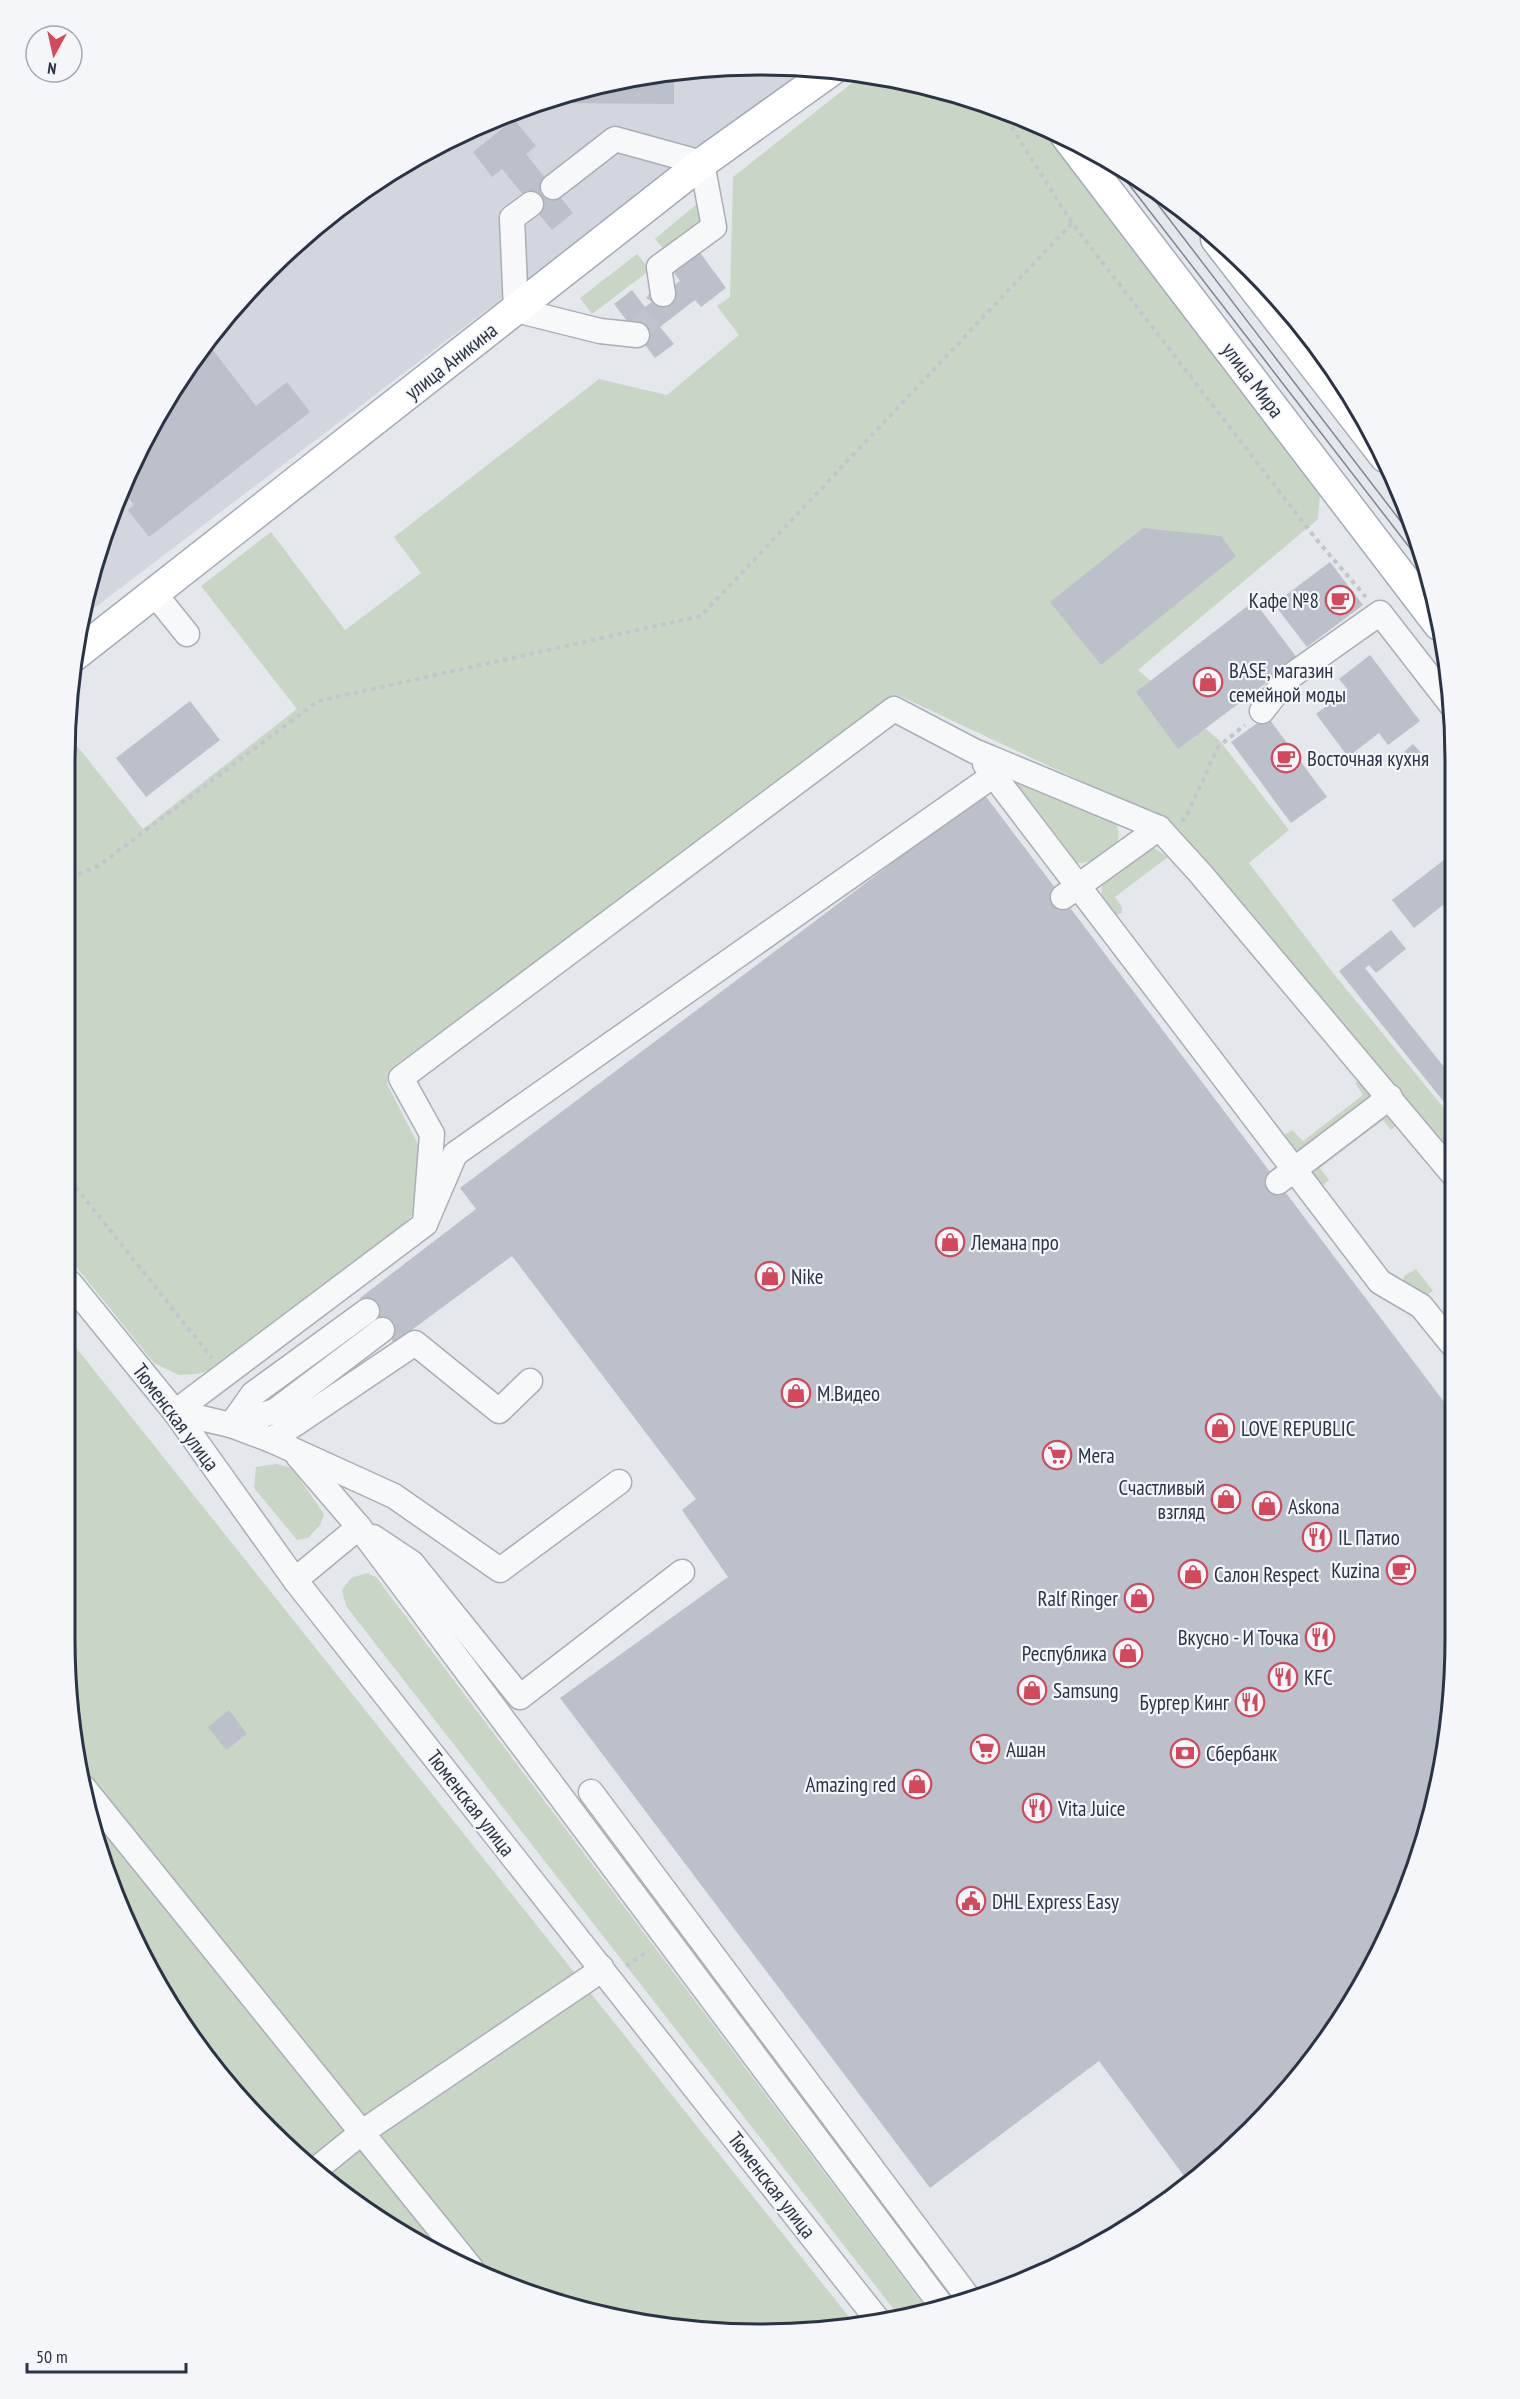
<svg xmlns="http://www.w3.org/2000/svg" width="1520" height="2399" viewBox="0 0 1520 2399" font-family="'PT Sans Narrow',sans-serif">
	<style>
		.built { fill: #d2d6de }
		.green { fill: #c9d6c5 }
		.building { fill: #bbc0ca }
		.lines { fill: none; stroke-linecap: round; stroke-linejoin: round }
		.minor-tunnel { stroke: #bfc3cb; stroke-width: 24; stroke-dasharray: 24 12; stroke-linecap: butt }
		.minor-casing { stroke: #a9aeb7; stroke-width: 27 }
		.major-casing { stroke: #a3abb8; stroke-width: 33 }
		.path { stroke: #c2c5cb; stroke-width: 4; stroke-dasharray: 4.5 4.5; stroke-linecap: butt }
		.minor { stroke: #f7f8fa; stroke-width: 24 }
		.major { stroke: #fff; stroke-width: 30 }
		.tram { stroke: #7d8696; stroke-width: 1.5 }
		.labels { text-anchor: middle; dominant-baseline: central; stroke-width: 4.5; stroke-linejoin: round; paint-order: stroke }
		.street-label { font-size: 21px; fill: #2b3445; stroke: #f4f6f9 }
		.poi-label { font-size: 21px; fill: #2b3445; stroke: #f4f6f9; text-anchor: start }
		.rim { fill: none; stroke: #2b3445; stroke-width: 3 }
	</style>
	<rect width="100%" height="100%" fill="#e4e7ec"/>
	<polygon class="built" points="808,66 85,615 118,494 208,336 302,237 413,158 537,101 670,70"/>
	<g class="green">
		<polygon points="862,75 940,88 1039,126 1320,493 1318,519 1138,670 1220,741 1289,830 1249,863 1333,973 1452,1118 1452,1155 1130,804 900,696 894,697 394,1066 388,1073 387,1084 422,1152 424,1176 412,1215 401,1228 221,1367 197,1374 179,1375 154,1363 70,1259 70,737 143,829 297,709 201,586 271,532 345,630 421,573 394,537 599,379 667,395 739,335 717,306 730,297 733,177"/>
		<polygon points="698,203 709,216 666,252 655,239"/>
		<polygon points="637,254 650,270 592,314 580,298"/>
		<path d="M1011,776l103,44c3,6 6,12 4,19 -4,13 -33,28 -45,23l-60,-75z"/>
		<polygon points="1154,848 1168,857 1115,897 1122,907 1122,913 1113,916 1101,901 1102,885 1143,852"/>
		<polygon points="1359,1080 1371,1095 1370,1101 1298,1151 1290,1149 1281,1137 1292,1130 1303,1141 1363,1095 1355,1083"/>
		<polygon points="1385,1115 1389,1116 1397,1125 1391,1130 1383,1120 1320,1168 1329,1180 1320,1188 1311,1172 1313,1168"/>
		<polygon points="1416,1269 1433,1291 1427,1295 1403,1282 1404,1276"/>
		<polygon points="70,1340 853,2322 760,2334 625,2321 536,2297 413,2241 336,2191 268,2131 182,2026 101,1862 71,1730"/>
		<polygon points="276,1464 292,1468 324,1514 320,1525 308,1538 297,1540 254,1488 256,1467"/>
		<polygon points="367,1573 376,1577 929,2312 899,2316 346,1606 342,1590 351,1578"/>
	</g>
	<g class="building">
		<polygon points="670,70 674,70 674,104 564,103 564,95"/>
		<polygon points="514,119 536,146 526,154 573,213 552,230 502,169 492,177 473,152"/>
		<polygon points="698,250 726,288 701,307 695,300 660,327 674,344 655,358 614,304 632,290 645,307 680,281 672,270"/>
		<polygon points="206,341 256,406 287,382 310,412 149,537 128,510 134,505 121,488"/>
		<polygon points="1143,528 1221,536 1236,556 1101,665 1050,602"/>
		<polygon points="1330,562 1363,605 1307,647 1274,604"/>
		<polygon points="1254,601 1298,659 1178,749 1136,692"/>
		<polygon points="1370,655 1420,721 1388,745 1379,733 1348,757 1316,714 1348,690 1339,679"/>
		<polygon points="190,701 220,740 146,797 116,758"/>
		<polygon points="1267,716 1327,797 1291,823 1231,742"/>
		<polygon points="1413,744 1424,756 1412,766 1403,753"/>
		<polygon points="984,794 1451,1411 1450,1729 1403,1905 1312,2063 1219,2162 1190,2184 1099,2061 930,2188 560,1698 728,1577 682,1510 696,1499 512,1256 394,1343 360,1298 476,1209 460,1188"/>
		<polygon points="1453,853 1453,897 1414,928 1392,900"/>
		<polygon points="1391,930 1406,949 1376,973 1369,965 1365,968 1452,1077 1452,1112 1339,971"/>
		<polygon points="229,1710 247,1734 226,1750 208,1727"/>
	</g>
	<g class="lines">
		<polyline class="minor-tunnel" points="637,335 663,294"/>
		<g class="minor-casing">
			<g id="minor">
				<polyline points="553,187 615,139 702,163 714,227 659,267 663,294"/>
				<polyline points="531,204 512,218 516,310 600,331 637,335"/>
				<polyline points="154,593 187,634"/>
				<polyline points="1262,711 1288,678 1380,613 1453,707"/>
				<polyline points="985,764 1380,1282 1421,1306 1451,1343"/>
				<polyline points="1063,897 1159,828"/>
				<polyline points="1278,1182 1390,1097"/>
				<polyline points="425,1224 432,1134 401,1078 894,709 974,751 1159,828 1200,873 1452,1173"/>
				<polyline points="70,1283 175,1412 295,1580 877,2319"/>
				<polyline points="175,1412 425,1224 455,1154 994,775"/>
				<polyline points="175,1412 231,1425 271,1440 394,1496 500,1570 619,1482"/>
				<polyline points="231,1425 275,1411 382,1330"/>
				<polyline points="231,1425 253,1394 367,1311"/>
				<polyline points="271,1440 415,1343 499,1411 530,1381"/>
				<polyline points="359,1527 944,2309"/>
				<polyline points="373,1537 412,1563 520,1697 682,1572"/>
				<polyline points="295,1580 359,1527 298,1456"/>
				<polyline points="84,1788 471,2268"/>
				<polyline points="591,1792 970,2300"/>
				<polyline points="314,2171 361,2133 591,1977 601,1967"/>
			</g>
		</g>
		<g class="major-casing">
			<g id="major">
				<polyline points="1066,136 1439,625"/>
				<polyline points="1216,239 1385,457"/>
				<polyline points="74,656 702,163 832,70"/>
			</g>
		</g>
		<g class="path">
			<polyline points="1002,112 1072,223 1316,539 1366,597"/>
			<polyline points="1181,820 1185,819 1218,747 1245,725"/>
			<polyline points="70,878 98,866 318,701 701,616 1072,223"/>
			<polyline points="70,1180 212,1358"/>
			<polyline points="626,1966 649,1950"/>
		</g>
		<use href="#minor" class="minor"/>
		<use href="#major" class="major"/>
		<g class="tram">
			<polyline points="1114,165 1430,574"/>
			<polyline points="1140,181 1418,544"/>
		</g>
	</g>
	<defs>
		<g id="cafe-ring" transform="scale(1.5)"><circle r="9.5" fill="#f4f6f9" stroke="#d1495b" stroke-width="1.5"/><path d="M-5.5-4.5H6V0H3Q3 3.5 0 3.5H-2.5Q-5.5 3.5-5.5 0ZM3-3.2v2h1.7v-2ZM-6 4.5H4V6H-6Z" fill="#d1495b"/></g>
		<g id="shop-ring" transform="scale(1.5)"><circle r="9.5" fill="#f4f6f9" stroke="#d1495b" stroke-width="1.5"/><path d="M-5-2.5h2.3a2.7 3.5 0 0 1 5.4 0H5L5.5 6h-11ZM-1.5-2.5h3a1.5 2.3 0 0 0-3 0Z" fill="#d1495b"/></g>
		<g id="supermarket-ring" transform="scale(1.5)"><circle r="9.5" fill="#f4f6f9" stroke="#d1495b" stroke-width="1.5"/><path d="M-6-5.5h2.5l.6 2H6L4.5 2H-2.5L-4.4-4H-6ZM-1.5 3.2a1.3 1.3 0 1 0 .1 0ZM3 3.2a1.3 1.3 0 1 0 .1 0Z" fill="#d1495b"/></g>
		<g id="restaurant-ring" transform="scale(1.5)"><circle r="9.5" fill="#f4f6f9" stroke="#d1495b" stroke-width="1.5"/><path d="M-5-6h1v4h1v-4h1v4h1v-4h1v5L-1.5 .5V6h-2V.5L-5-1ZM5-6V6H3V1.5H1.5Q1.5-4 5-6Z" fill="#d1495b"/></g>
		<g id="bank-ring" transform="scale(1.5)"><circle r="9.5" fill="#f4f6f9" stroke="#d1495b" stroke-width="1.5"/><path d="M-6-4H6V4H-6ZM0-2.3a2.3 2.3 0 1 0 0 4.6a2.3 2.3 0 1 0 0-4.6Z" fill="#d1495b"/></g>
		<g id="civic-ring" transform="scale(1.5)"><circle r="9.5" fill="#f4f6f9" stroke="#d1495b" stroke-width="1.5"/><path d="M-.6-6.5H3V-4.5H.6V-3L4-1V1h2V6H-6V1h2V-1L-.6-3ZM-1.2 2.5V6h2.4V2.5Z" fill="#d1495b"/></g>
	</defs>
	<g fill-rule="evenodd">
		<use href="#cafe-ring" x="1340" y="600"/>
		<use href="#shop-ring" x="1208" y="682"/>
		<use href="#cafe-ring" x="1286" y="758"/>
		<use href="#shop-ring" x="950" y="1242"/>
		<use href="#shop-ring" x="770" y="1276"/>
		<use href="#shop-ring" x="796" y="1393"/>
		<use href="#shop-ring" x="1220" y="1428"/>
		<use href="#supermarket-ring" x="1057" y="1455"/>
		<use href="#shop-ring" x="1226" y="1499"/>
		<use href="#shop-ring" x="1267" y="1506"/>
		<use href="#restaurant-ring" x="1317" y="1537"/>
		<use href="#cafe-ring" x="1401" y="1570"/>
		<use href="#shop-ring" x="1193" y="1574"/>
		<use href="#shop-ring" x="1139" y="1598"/>
		<use href="#restaurant-ring" x="1320" y="1637"/>
		<use href="#shop-ring" x="1128" y="1653"/>
		<use href="#restaurant-ring" x="1283" y="1677"/>
		<use href="#shop-ring" x="1032" y="1690"/>
		<use href="#restaurant-ring" x="1250" y="1702"/>
		<use href="#supermarket-ring" x="985" y="1749"/>
		<use href="#bank-ring" x="1185" y="1753"/>
		<use href="#shop-ring" x="917" y="1784"/>
		<use href="#restaurant-ring" x="1037" y="1808"/>
		<use href="#civic-ring" x="971" y="1901"/>
	</g>
	<g class="labels">
		<g class="street-label">
			<text transform="translate(451 361) rotate(-38)">улица Аникина</text>
			<text transform="translate(1253 380) rotate(53)">улица Мира</text>
			<text transform="translate(176 1417) rotate(53)">Тюменская улица</text>
			<text transform="translate(471 1803) rotate(52)">Тюменская улица</text>
			<text transform="translate(772 2185) rotate(52)">Тюменская улица</text>
		</g>
		<g class="poi-label">
			<text x="1319" y="600" text-anchor="end">Кафе №8</text>
			<text x="1229" y="670">BASE, магазин<tspan x="1229" dy="24">семейной моды</tspan></text>
			<text x="1307" y="758">Восточная кухня</text>
			<text x="971" y="1242">Лемана про</text>
			<text x="791" y="1276">Nike</text>
			<text x="817" y="1393">М.Видео</text>
			<text x="1241" y="1428">LOVE REPUBLIC</text>
			<text x="1078" y="1455">Мега</text>
			<text x="1205" y="1487" text-anchor="end">Счастливый<tspan x="1205" dy="24">взгляд</tspan></text>
			<text x="1288" y="1506">Askona</text>
			<text x="1338" y="1537">IL Патио</text>
			<text x="1380" y="1570" text-anchor="end">Kuzina</text>
			<text x="1214" y="1574">Салон Respect</text>
			<text x="1118" y="1598" text-anchor="end">Ralf Ringer</text>
			<text x="1299" y="1637" text-anchor="end">Вкусно - И Точка</text>
			<text x="1107" y="1653" text-anchor="end">Республика</text>
			<text x="1304" y="1677">KFC</text>
			<text x="1053" y="1690">Samsung</text>
			<text x="1229" y="1702" text-anchor="end">Бургер Кинг</text>
			<text x="1006" y="1749">Ашан</text>
			<text x="1206" y="1753">Сбербанк</text>
			<text x="896" y="1784" text-anchor="end">Amazing red</text>
			<text x="1058" y="1808">Vita Juice</text>
			<text x="992" y="1901">DHL Express Easy</text>
		</g>
	</g>
	<path d="M0 0H1520V2399H0ZM760 75H760A685 685 0 0 1 1445 760V1639A685 685 0 0 1 760 2324H760A685 685 0 0 1 75 1639V760A685 685 0 0 1 760 75Z" fill="#f4f6f9" fill-rule="evenodd"/>
	<path class="rim" d="M760 75H760A685 685 0 0 1 1445 760V1639A685 685 0 0 1 760 2324H760A685 685 0 0 1 75 1639V760A685 685 0 0 1 760 75Z"/>
	<g transform="translate(54 54) rotate(188)"><circle r="28" fill="#f4f6f9" stroke="#a4a8b1" stroke-width="1.5"/>
	<path d="M0-4.5L10 22L0 15L-10 22Z" fill="#d1495b"/>
	<text y="-9" font-size="16" font-weight="bold" text-anchor="middle" fill="#2b3445">N</text>
	</g>
	<path d="M27 2363v9h159v-9" fill="none" stroke="#2b3445" stroke-width="3"/>
	<text x="36" y="2363" font-size="18" fill="#2b3445" stroke="#f4f6f9" stroke-width="4.5" paint-order="stroke">50 m</text>
</svg>
